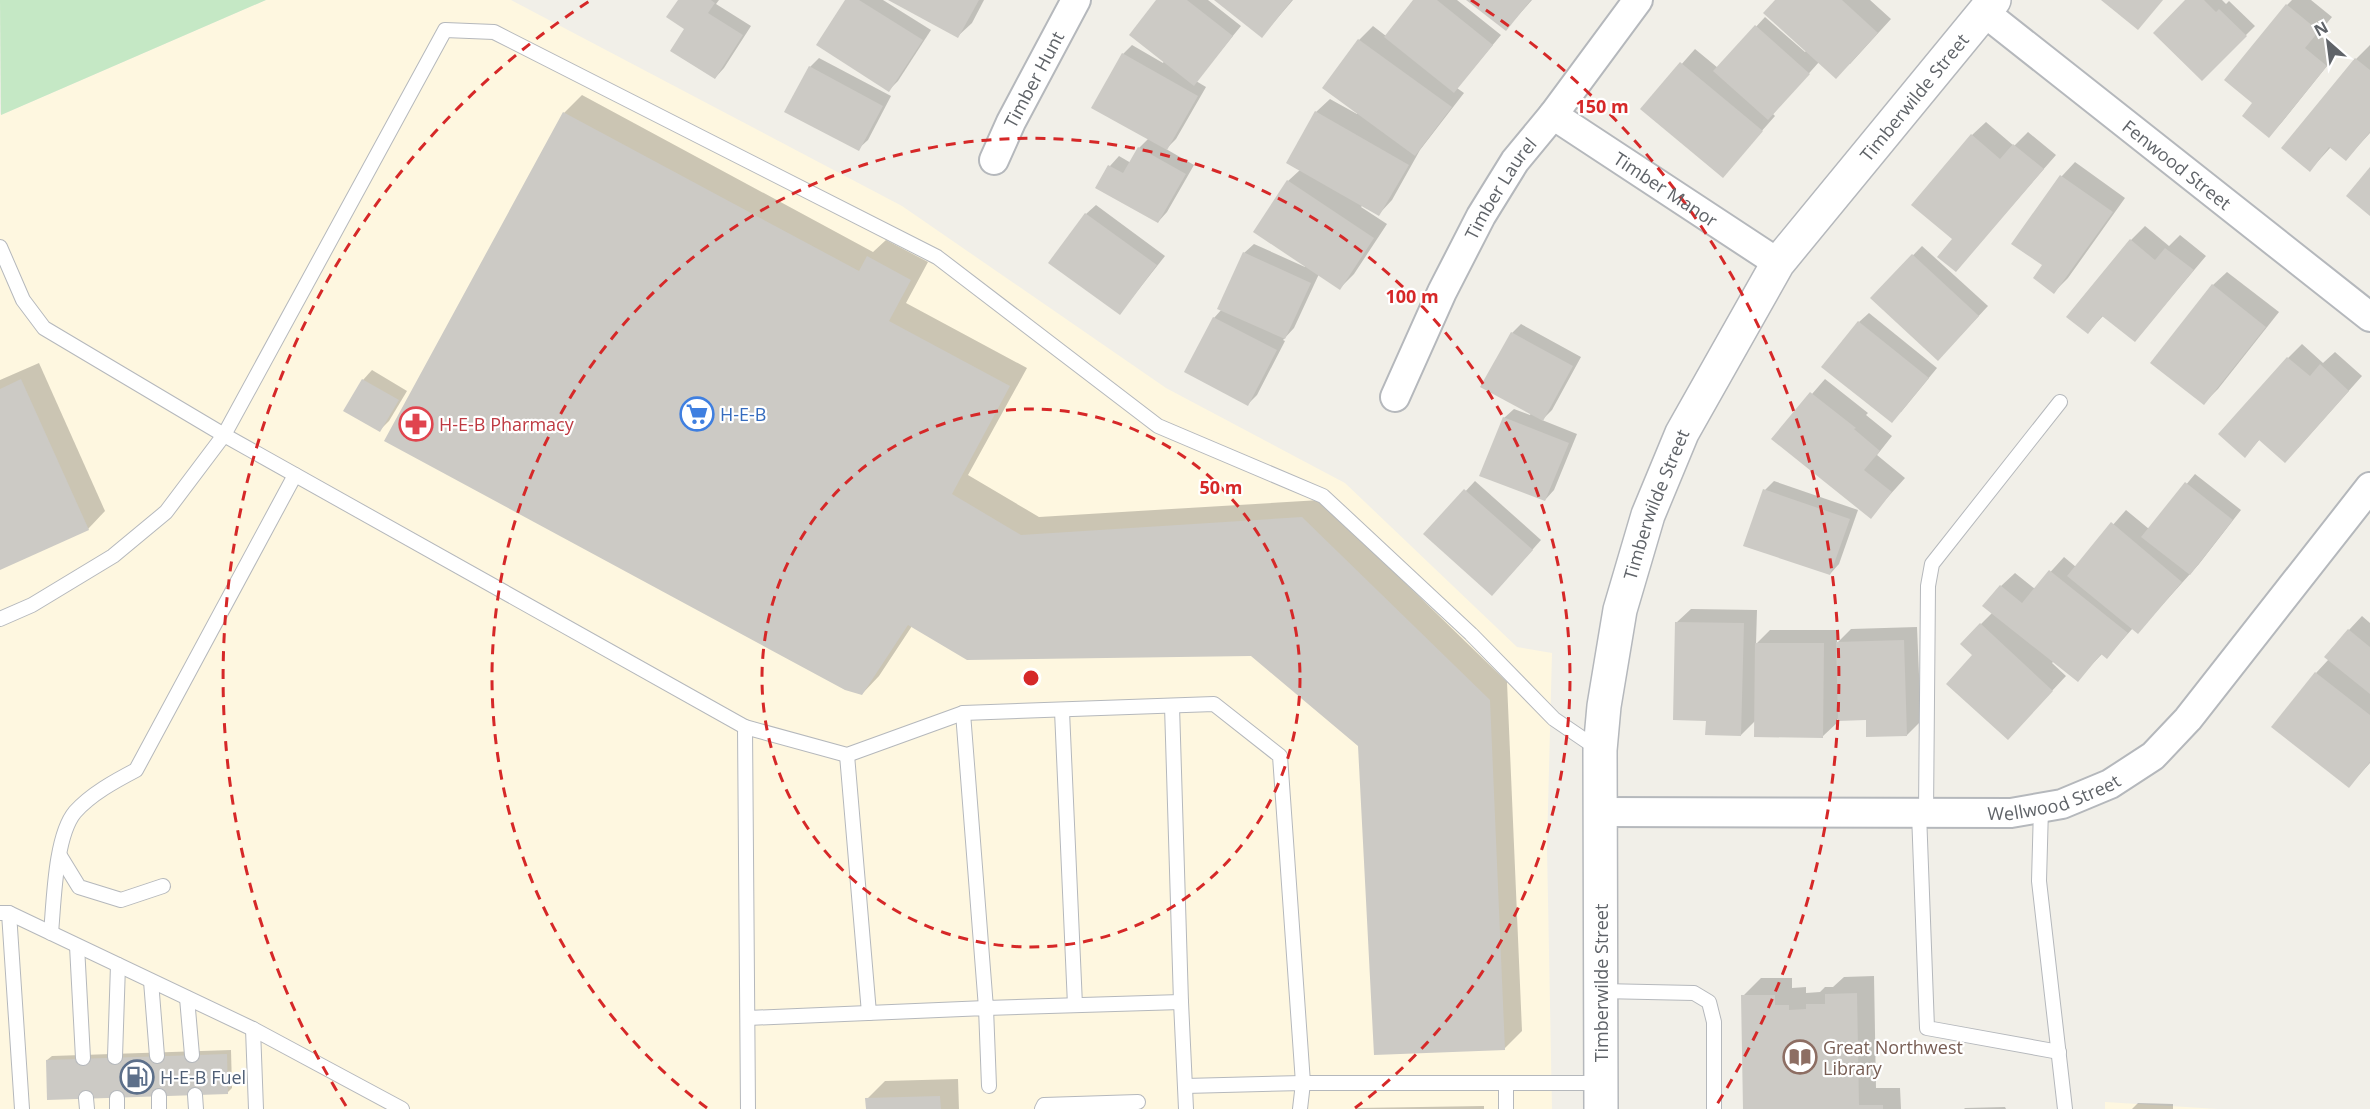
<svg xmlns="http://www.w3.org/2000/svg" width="2370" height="1109" viewBox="0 0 2370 1109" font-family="'Open Sans',sans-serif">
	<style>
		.commercial { fill: #fef7e0 }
		.green { fill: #c5e8c5 }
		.shadow { fill: #0003 }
		.building { fill: #cccac5 }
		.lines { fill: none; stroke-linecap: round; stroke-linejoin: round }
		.service-casing { stroke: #b5b8bc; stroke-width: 16 }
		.minor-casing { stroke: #b5b8bc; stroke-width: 32 }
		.tertiary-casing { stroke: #b5b8bc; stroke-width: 36 }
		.service { stroke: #fff; stroke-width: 14 }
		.minor { stroke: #fff; stroke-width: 28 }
		.tertiary { stroke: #fff; stroke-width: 33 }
		.ring { fill: none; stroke: #d62828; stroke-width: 3; stroke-dasharray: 10 8 }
		.labels { text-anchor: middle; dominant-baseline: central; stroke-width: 4.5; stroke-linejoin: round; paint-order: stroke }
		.street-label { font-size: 18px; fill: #5f6368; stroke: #fff }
		.shop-label { font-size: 18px; fill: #366cbe; stroke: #fff; text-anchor: start }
		.health-label { font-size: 18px; fill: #be3a42; stroke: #fff; text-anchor: start }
		.education-label { font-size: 18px; fill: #785e54; stroke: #fff; text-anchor: start }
		.service-label { font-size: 18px; fill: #4e5e75; stroke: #fff; text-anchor: start }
		.centre { fill: #d62828; stroke: #fff; stroke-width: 3 }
		.ring-label { font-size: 18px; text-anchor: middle; font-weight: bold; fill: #d62828; stroke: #fff; stroke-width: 4.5; stroke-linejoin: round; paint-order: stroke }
	</style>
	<rect width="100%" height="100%" fill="#f1efe8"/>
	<g class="commercial">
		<polygon points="266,0 511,0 902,206 1166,388 1345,483 1517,647 1552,653 1547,847 1552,1109 0,1109 0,113 1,115"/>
		<polygon points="2105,1102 2218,1109 2105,1109"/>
	</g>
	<polygon class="green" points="0,0 266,0 1,115"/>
	<g class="shadow">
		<polygon points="679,0 719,0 716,4 751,26 724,68 715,78 686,29"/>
		<polygon points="847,0 883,0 931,30 898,81 889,90"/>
		<polygon points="891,0 984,0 972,23 958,36"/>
		<polygon points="1158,0 1208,0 1241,26 1196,81 1206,87 1176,139 1166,149 1194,165 1167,212 1158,222 1097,188 1110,166 1119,156 1131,163 1139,148 1149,138 1123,54 1132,45 1163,63 1164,61"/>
		<polygon points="1216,0 1293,0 1262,36"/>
		<polygon points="1415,0 1457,0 1501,35 1457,88 1464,93 1420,150 1392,200 1379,214 1363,205 1361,207 1387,224 1354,274 1340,288 1319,274 1294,328 1283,340 1285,341 1257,395 1248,404 1214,318 1222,309 1244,253 1254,244 1305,267 1288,181 1300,170 1316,112 1330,99 1357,114 1358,112 1324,87 1359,40 1373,26 1386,36"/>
		<polygon points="1468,0 1532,0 1506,29"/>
		<polygon points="1777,0 1870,0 1891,19 1850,64 1819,62 1773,114 1775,116 1722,176 1642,109 1695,49 1718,68 1765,17 1805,52 1807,50"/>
		<polygon points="2187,0 2222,0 2226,4 2229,1 2255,26 2202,79"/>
		<polygon points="2292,0 2311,0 2332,17 2318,34 2339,51 2282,122 2269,136 2254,103 2287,5"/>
		<polygon points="2370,45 2370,133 2346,159 2331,147 2310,170 2356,59"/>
		<polygon points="819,58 891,96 868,140 858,149 810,67"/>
		<polygon points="582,95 873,252 886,240 928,262 906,303 1027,368 968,475 1039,517 1320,500 1507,682 1522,1031 1504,1049 1359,746 1251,654 912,626 879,676 862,694 564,113"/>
		<polygon points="1986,122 2014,146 2028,132 2056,155 1956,270 1954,239 1972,135"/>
		<polygon points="2075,162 2125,198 2068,278 2054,292 2044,265 2013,243 2062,176"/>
		<polygon points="1096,205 1165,256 1120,313 1086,214"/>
		<polygon points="2145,226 2169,246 2180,235 2206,256 2135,340 2104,315 2088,332 2068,317 2131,240"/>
		<polygon points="1922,246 1988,306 1947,350 1872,298"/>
		<polygon points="2227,272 2279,312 2218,389 2204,403 2213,285"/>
		<polygon points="1869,313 1937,368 1901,412 1859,322"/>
		<polygon points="1521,324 1581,357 1552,410 1542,420 1577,434 1554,490 1545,500 1504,418 1514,409 1530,415 1531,413 1512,333"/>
		<polygon points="2302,344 2323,363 2335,352 2362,376 2298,448 2260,439 2245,456 2288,358"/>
		<polygon points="39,363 105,511 88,529 0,568 0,380"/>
		<polygon points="372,370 407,391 389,421 380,430 345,410 363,380"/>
		<polygon points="1825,379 1868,413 1866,415 1892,436 1877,455 1905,478 1870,517 1773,439"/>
		<polygon points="2195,474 2241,510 2199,564 2138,632 2133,628 2107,657 2103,653 2077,680 2054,661 2052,663 2066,676 2021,724 1974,655 1981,624 1993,612 2001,586 2015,573 2035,589 2064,557 2076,567 2126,510 2149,529"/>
		<polygon points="1475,481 1541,540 1501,585 1426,534"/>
		<polygon points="1774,481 1858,510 1839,564 1830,574 1765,490"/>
		<polygon points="1691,609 1757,610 1756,644 1770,630 1837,630 1837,643 1851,629 1917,627 1921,721 1907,735 1868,718 1837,719 1837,723 1823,736 1756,720 1741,735 1707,720 1677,622"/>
		<polygon points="2362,616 2370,623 2370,763 2349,786 2316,673 2329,659 2349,630"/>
		<polygon points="1874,976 1876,1088 1900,1088 1901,1109 1940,1109 1745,1109 1743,996 1761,978 1792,978 1792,988 1806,987 1806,993 1820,992 1825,987 1833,987 1844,977"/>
		<polygon points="231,1050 232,1088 228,1092 47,1060 52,1056"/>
		<polygon points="958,1079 959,1109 867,1109 867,1099 885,1081"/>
		<polygon points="2138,1103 2173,1104 2173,1109 2132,1109"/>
		<polygon points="1484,1106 1484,1109 1355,1109 1356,1108"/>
		<polygon points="2005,1107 2006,1109 1964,1109 1965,1108"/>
	</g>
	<g class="building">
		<polygon points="678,0 711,0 715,3 708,13 743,35 715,79 670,51 684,29 666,17"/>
		<polygon points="845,0 859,0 923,40 889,92 816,45"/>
		<polygon points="888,0 979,0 958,38"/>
		<polygon points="1156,0 1187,0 1233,36 1194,86 1129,35"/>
		<polygon points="1214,0 1292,0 1262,38"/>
		<polygon points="1413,0 1437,0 1493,45 1454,93 1384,37"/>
		<polygon points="1466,0 1531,0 1506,31"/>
		<polygon points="1775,0 1842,0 1878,33 1836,79 1763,13"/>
		<polygon points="2101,0 2163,0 2138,30"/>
		<polygon points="2185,0 2204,0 2216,12 2219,9 2247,36 2202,81 2153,33"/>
		<polygon points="2286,4 2319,31 2305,48 2327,66 2269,138 2242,116 2252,103 2224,80"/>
		<polygon points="1755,25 1810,74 1768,120 1713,71"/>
		<polygon points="1358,39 1452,107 1415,156 1322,88"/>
		<polygon points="1122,53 1198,96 1167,150 1091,108"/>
		<polygon points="2355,58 2370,70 2370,132 2346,161 2329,147 2310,172 2281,148"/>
		<polygon points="1680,62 1763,131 1723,178 1640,109"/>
		<polygon points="809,66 883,106 859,151 784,112"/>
		<polygon points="1315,111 1409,165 1379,216 1286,163"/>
		<polygon points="563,112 859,271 867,256 911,280 889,321 1010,386 952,494 1021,535 1302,517 1490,700 1505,1050 1374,1055 1358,746 1251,656 967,660 908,625 862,695 845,690 384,441"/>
		<polygon points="1971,134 2000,159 2013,144 2044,169 1956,272 1937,257 1952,239 1911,205"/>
		<polygon points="1138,147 1186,174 1158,223 1095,188 1108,165 1123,173"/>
		<polygon points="2370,167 2370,216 2346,196"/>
		<polygon points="2060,175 2113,212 2054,294 2033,278 2042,265 2011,244"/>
		<polygon points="1287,180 1374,238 1340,290 1253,232"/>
		<polygon points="1085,213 1157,265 1120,315 1048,263"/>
		<polygon points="2130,239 2155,260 2165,248 2194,270 2135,342 2102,316 2088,334 2066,317"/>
		<polygon points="1243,252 1311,283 1285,339 1217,309"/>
		<polygon points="1912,254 1979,316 1938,361 1870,298"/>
		<polygon points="2212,284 2266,327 2204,405 2150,363"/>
		<polygon points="1213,317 1277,350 1248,406 1184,372"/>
		<polygon points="1858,321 1929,378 1892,423 1821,367"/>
		<polygon points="1511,332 1573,366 1543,421 1480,387"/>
		<polygon points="2287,357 2310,376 2320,364 2349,391 2285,463 2259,440 2245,458 2218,434"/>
		<polygon points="21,379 89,530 0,570 0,389"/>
		<polygon points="362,379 399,400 380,432 343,411"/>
		<polygon points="1810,392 1856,428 1854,429 1880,451 1864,470 1892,492 1871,519 1771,439"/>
		<polygon points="1503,417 1569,443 1545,501 1479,476"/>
		<polygon points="2185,482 2233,520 2190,575 2141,537"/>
		<polygon points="1464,489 1533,550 1492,596 1423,534"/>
		<polygon points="1763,489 1850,519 1830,575 1743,546"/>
		<polygon points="2111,522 2182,582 2138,634 2067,576"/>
		<polygon points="2049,570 2128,633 2107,659 2101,654 2078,682 1982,606 2000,585 2022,603"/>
		<polygon points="1675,622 1744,623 1741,736 1705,735 1706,721 1673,720"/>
		<polygon points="1980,623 2053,691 2008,740 1946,684 1972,655 1960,644"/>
		<polygon points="2348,629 2370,647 2370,694 2324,657"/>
		<polygon points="1904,640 1907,736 1866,737 1866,720 1838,721 1836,642"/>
		<polygon points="1755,643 1824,643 1823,738 1754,737"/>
		<polygon points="2315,672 2370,715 2370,762 2349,788 2271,727"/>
		<polygon points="1857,993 1859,1105 1883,1105 1883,1109 1743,1109 1741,995 1775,995 1775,1005 1789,1005 1789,1010 1806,1009 1806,1004 1825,1004 1825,994"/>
		<polygon points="227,1054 228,1094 47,1100 46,1060"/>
		<polygon points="940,1096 941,1109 866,1109 865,1098"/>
	</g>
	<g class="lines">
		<g class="service-casing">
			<g id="service">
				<polyline points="0,247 23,300 44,328 224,435 745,727 748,1109"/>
				<polyline points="0,619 32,605 113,556 166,512 224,435 445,30 494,32 937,257 1158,426 1323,496 1471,634 1554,719 1598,749"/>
				<polyline points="1172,706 1181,1002"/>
				<polyline points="1062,711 1075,1005"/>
				<polyline points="963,713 986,1008 1181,1002 1186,1109"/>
				<polyline points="745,727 847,755 963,713 1214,704 1280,756 1303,1083 1601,1083"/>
				<polyline points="847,755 869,1013"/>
				<polyline points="2041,808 2039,881 2065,1109"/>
				<polyline points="1919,813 1927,1028 2059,1052"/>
				<polyline points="1926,813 1928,586 1932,564 2060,402"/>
				<polyline points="60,856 79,887 121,900 163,886"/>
				<polyline points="0,913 9,913 253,1029 402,1109"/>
				<polyline points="9,913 22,1109"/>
				<path d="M51,933c3,-32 4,-97 24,-121 16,-18 40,-31 61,-42l159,-295"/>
				<polyline points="77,946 83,1058"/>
				<polyline points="151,981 157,1056"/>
				<polyline points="1601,991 1694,993 1709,1002 1714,1022 1714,1109"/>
				<polyline points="187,998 192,1055"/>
				<polyline points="748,1018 986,1008 989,1086"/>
				<polyline points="253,1029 256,1109"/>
				<polyline points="115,1057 118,965"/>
				<polyline points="1506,1083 1506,1109"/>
				<polyline points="1185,1086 1303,1083 1300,1109"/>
				<polyline points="195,1095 196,1109"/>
				<polyline points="159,1096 159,1109"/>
				<polyline points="86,1098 87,1109"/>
				<polyline points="117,1098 117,1109"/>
				<polyline points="1042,1109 1044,1105 1138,1102"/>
			</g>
		</g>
		<g class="minor-casing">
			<g id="minor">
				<path id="s1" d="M1984,12l386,305"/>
				<path id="s2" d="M1553,115l225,148"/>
				<path id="s3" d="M994,160l17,-38 65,-122"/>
				<path id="s4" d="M1395,397l47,-105 39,-76 34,-55 38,-46 85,-115"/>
				<path id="s5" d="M1600,812l411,1 51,-9 48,-20 43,-28 35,-37 182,-232"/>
			</g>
		</g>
		<g class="tertiary-casing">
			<g id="tertiary">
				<path id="s6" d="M1601,1109l-1,-359 4,-44 16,-96 28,-95 34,-82 96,-170 216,-263"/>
			</g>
		</g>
		<use href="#service" class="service"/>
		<use href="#minor" class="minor"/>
		<use href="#tertiary" class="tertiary"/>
	</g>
	<g class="ring">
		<circle cx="1031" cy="678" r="269"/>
		<path d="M707 1108A539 539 0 1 1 1355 1108"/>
		<path d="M346 1106A808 808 0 0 1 591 0M1471 0A808 808 0 0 1 1716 1106"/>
	</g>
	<defs>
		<g id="supermarket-ring" transform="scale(1.725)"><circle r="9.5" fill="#fff" stroke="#3f7fe0" stroke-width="1.5"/><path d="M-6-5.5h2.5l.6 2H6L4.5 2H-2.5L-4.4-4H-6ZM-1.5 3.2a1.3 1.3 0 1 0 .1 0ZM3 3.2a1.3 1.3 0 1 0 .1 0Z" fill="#3f7fe0"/></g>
		<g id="pharmacy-ring" transform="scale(1.725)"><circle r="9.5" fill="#fff" stroke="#e0444e" stroke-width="1.5"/><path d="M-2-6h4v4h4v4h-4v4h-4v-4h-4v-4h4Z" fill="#e0444e"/></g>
		<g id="library-ring" transform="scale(1.725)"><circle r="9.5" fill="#fff" stroke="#8d6e63" stroke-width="1.5"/><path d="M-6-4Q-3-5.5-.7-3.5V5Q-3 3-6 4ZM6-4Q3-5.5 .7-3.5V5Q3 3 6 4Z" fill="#8d6e63"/></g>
		<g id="fuel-ring" transform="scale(1.725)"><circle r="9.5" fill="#fff" stroke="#5c6f8a" stroke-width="1.5"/><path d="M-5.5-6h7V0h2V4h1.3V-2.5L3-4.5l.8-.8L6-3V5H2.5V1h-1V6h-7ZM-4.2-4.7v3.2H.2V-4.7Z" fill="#5c6f8a"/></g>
	</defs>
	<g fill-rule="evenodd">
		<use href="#supermarket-ring" x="697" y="414"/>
		<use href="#pharmacy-ring" x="416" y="424"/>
		<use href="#library-ring" x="1800" y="1057"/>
		<use href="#fuel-ring" x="137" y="1077"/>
	</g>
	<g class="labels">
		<g class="street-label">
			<text stroke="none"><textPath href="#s3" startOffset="90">Timber Hunt</textPath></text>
			<text stroke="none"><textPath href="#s6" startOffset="1098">Timberwilde Street</textPath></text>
			<text stroke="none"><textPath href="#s1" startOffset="246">Fenwood Street</textPath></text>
			<text stroke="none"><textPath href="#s2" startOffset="135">Timber Manor</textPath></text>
			<text stroke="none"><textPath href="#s4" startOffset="234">Timber Laurel</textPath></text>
			<text stroke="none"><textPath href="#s6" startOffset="612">Timberwilde Street</textPath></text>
			<text stroke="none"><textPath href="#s5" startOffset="456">Wellwood Street</textPath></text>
			<text transform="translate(1601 983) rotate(-90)">Timberwilde Street</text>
		</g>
		<g class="shop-label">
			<text x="720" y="414">H-E-B</text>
		</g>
		<g class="health-label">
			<text x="439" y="424">H-E-B Pharmacy</text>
		</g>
		<g class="education-label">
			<text x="1823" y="1047">Great Northwest<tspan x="1823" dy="21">Library</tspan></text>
		</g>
		<g class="service-label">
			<text x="160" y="1077">H-E-B Fuel</text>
		</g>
	</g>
	<circle cx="1031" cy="678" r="9" class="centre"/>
	<g class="ring-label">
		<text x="1602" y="113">150 m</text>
		<text x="1412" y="303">100 m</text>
		<text x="1221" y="494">50 m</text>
	</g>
	<g transform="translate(2328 42) rotate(332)" stroke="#ffffff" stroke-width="4.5" paint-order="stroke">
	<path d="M0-4.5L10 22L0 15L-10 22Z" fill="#5f6368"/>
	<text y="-9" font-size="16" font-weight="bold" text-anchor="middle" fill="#5f6368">N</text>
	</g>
</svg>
